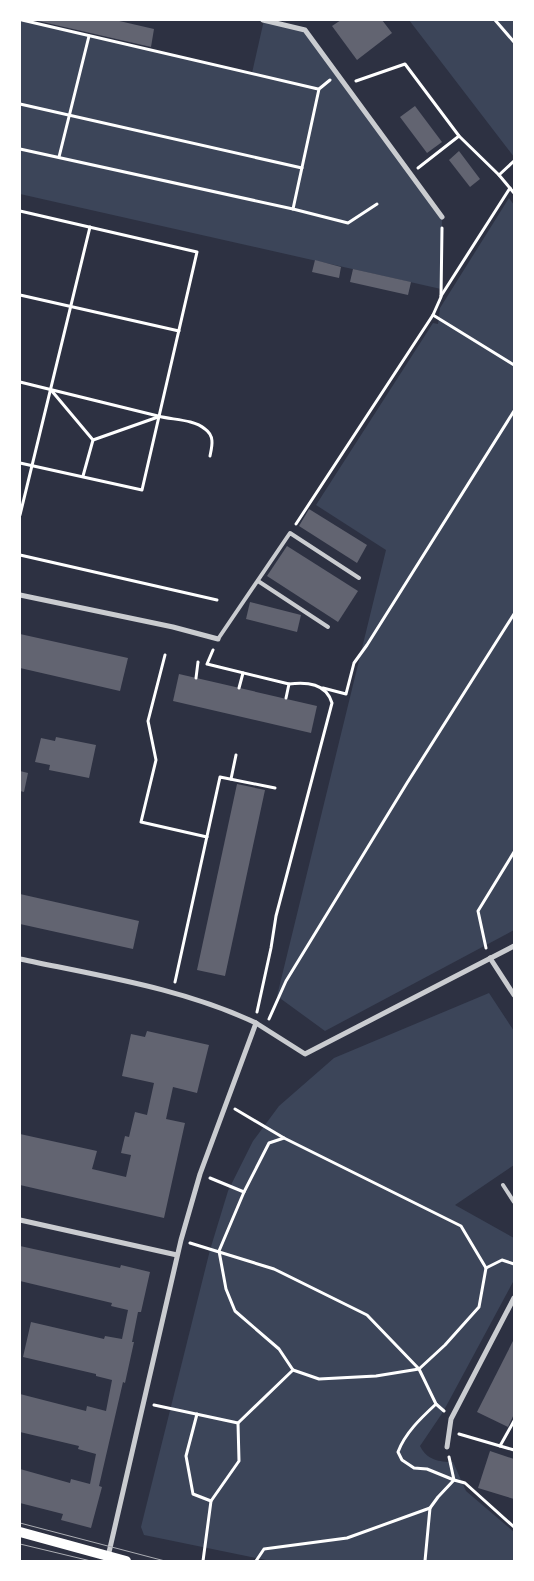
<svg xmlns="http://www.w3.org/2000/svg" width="534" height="1581" viewBox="0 0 534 1581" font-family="'Fira Sans',sans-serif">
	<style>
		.green { fill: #3c4559 }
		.building { fill: #626471 }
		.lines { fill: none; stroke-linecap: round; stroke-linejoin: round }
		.path { stroke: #fff; stroke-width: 3 }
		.service { stroke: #caccd0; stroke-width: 4 }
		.minor { stroke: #caccd0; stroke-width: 5 }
		.secondary { stroke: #fff; stroke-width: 10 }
		.tram { stroke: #abadb3; stroke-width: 1 }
	</style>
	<rect width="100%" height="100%" fill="#2d3142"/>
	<g class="green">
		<polygon points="20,20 252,73 264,20 305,30 442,217 441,289 20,194"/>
		<polygon points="409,20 514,20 514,157 511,153"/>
		<polygon points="509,198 514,205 514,930 325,1031 277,996 386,550 316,505 433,323 438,324 440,308"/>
		<path d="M489,993l25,38v134l-59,40 59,33v42l-71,132 -23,34c7,14 19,16 33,16l13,29 48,41v29h-243l-127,-26 -3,-8 69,-277 18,-59 25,-50 26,-35 55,-48z"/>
	</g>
	<g class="building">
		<polygon points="34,20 115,20 154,29 151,47"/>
		<polygon points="341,20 382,20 392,33 357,60 332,26"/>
		<polygon points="415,106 442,142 427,153 400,117"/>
		<polygon points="459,151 480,179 470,187 449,160"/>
		<polygon points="315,260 341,267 339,278 312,272"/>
		<polygon points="353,269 411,282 408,295 350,282"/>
		<polygon points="309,509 367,545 357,563 299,526"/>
		<polygon points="287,546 358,591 338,622 267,576"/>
		<polygon points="250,602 301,615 297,632 246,619"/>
		<polygon points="20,634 128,658 120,691 20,668"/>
		<polygon points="179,674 317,706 311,733 173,701"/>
		<polygon points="56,737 96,745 89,778 49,770 50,765 35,762 41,738 55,741"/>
		<polygon points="20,771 28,773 24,792 20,791"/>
		<polygon points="237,784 265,790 225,976 197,970"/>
		<polygon points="20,894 139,921 133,949 20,924"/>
		<polygon points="147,1031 209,1045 197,1093 173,1087 166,1119 185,1123 164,1218 20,1185 20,1134 97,1151 92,1169 126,1177 131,1155 121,1153 125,1136 129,1137 135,1112 147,1115 154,1083 122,1076 131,1034 145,1037"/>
		<polygon points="20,1246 120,1268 121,1265 150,1272 141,1312 138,1312 132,1342 134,1342 125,1383 123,1382 99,1486 102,1487 91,1528 61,1520 63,1514 20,1503 20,1469 70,1483 71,1479 90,1484 96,1454 78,1449 79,1446 20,1432 20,1394 86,1411 87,1406 106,1411 112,1380 96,1376 96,1374 23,1357 31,1322 104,1339 105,1336 122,1339 128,1310 111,1306 112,1303 20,1281"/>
		<polygon points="514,1339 514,1414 508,1427 477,1412"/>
		<polygon points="490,1451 514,1459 514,1499 478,1488"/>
	</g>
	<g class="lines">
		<g class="path">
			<polyline points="22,20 318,89"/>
			<polyline points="495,20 514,42"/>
			<polyline points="356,81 405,64 459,136 499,175 514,193"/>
			<polyline points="20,104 302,168"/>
			<polyline points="20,149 293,209 319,89 330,80"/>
			<polyline points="59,157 89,36"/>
			<polyline points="418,168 459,136"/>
			<polyline points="499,175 514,161"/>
			<polyline points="293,209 348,223 377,204"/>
			<polyline points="20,211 197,252 142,490 20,463"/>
			<polyline points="20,295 179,331"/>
			<polyline points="441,296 510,188"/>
			<polyline points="433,315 514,365"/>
			<path d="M20,382c46,11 92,23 138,34 14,4 35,3 47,13 10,7 7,17 5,27"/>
			<polyline points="51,390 93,440 83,476"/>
			<polyline points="93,440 158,417"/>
			<polyline points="20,515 90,227"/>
			<polyline points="296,524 433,315 441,297 442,228"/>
			<polyline points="20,555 217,600"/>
			<path d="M213,650l-6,14 82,20c18,-2 37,-1 43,19l-56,213 -5,32 -14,64"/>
			<polyline points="165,655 148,721 156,760 141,822 207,837"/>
			<polyline points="196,678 198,662"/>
			<polyline points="239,688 243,673"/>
			<polyline points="323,688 346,694 354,663 367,645 514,411"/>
			<polyline points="286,698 289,684"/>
			<polyline points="231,779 236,755"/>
			<polyline points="486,948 478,911 514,852"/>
			<polyline points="175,982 220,777 275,788"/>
			<polyline points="269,1019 286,981 407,783 514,614"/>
			<polyline points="235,1109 284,1138 461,1226 486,1268 479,1307 445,1345 419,1369 376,1376 319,1379 293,1370"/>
			<polyline points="210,1178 244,1192"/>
			<polyline points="190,1243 274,1269 367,1315 419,1369 436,1404 444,1411"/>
			<polyline points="486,1268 502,1260 514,1264"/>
			<polyline points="154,1405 238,1423 293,1370 279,1349 235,1311 226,1289 219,1251 244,1192 269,1143 284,1138"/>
			<polyline points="197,1414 186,1456 193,1494 211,1501"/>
			<polyline points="459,1434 514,1450"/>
			<polyline points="500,1446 514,1421"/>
			<polyline points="449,1457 454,1480 465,1483 514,1527"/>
			<polyline points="203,1561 211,1501 239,1461 238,1423"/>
			<polyline points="256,1561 264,1549 347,1538 430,1508"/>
			<path d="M425,1561l5,-53 8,-11 16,-17 -27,-11 -13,-1 -12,-8 -4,-8c7,-19 23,-34 38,-48"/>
		</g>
		<g class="service">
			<polyline points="258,581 328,627"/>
			<polyline points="218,639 290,533 359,578"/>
			<polyline points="503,1185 514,1202"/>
		</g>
		<g class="minor">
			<polyline points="263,20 305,30 442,217"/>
			<polyline points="20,595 173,627 218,639"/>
			<polyline points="490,958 514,995"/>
			<path d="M20,959c79,17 162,29 236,64l-56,151 -19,66 -74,321"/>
			<polyline points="256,1023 305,1054 514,946"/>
			<polyline points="20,1220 177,1255"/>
			<polyline points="447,1447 451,1419 514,1298"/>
		</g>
		<polyline class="secondary" points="20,1532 126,1561"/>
		<g class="tram">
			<polyline points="20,1523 165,1561"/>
			<polyline points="20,1544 91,1561"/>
		</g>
	</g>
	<rect width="534" height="1581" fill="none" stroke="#ffffff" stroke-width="42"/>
</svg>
